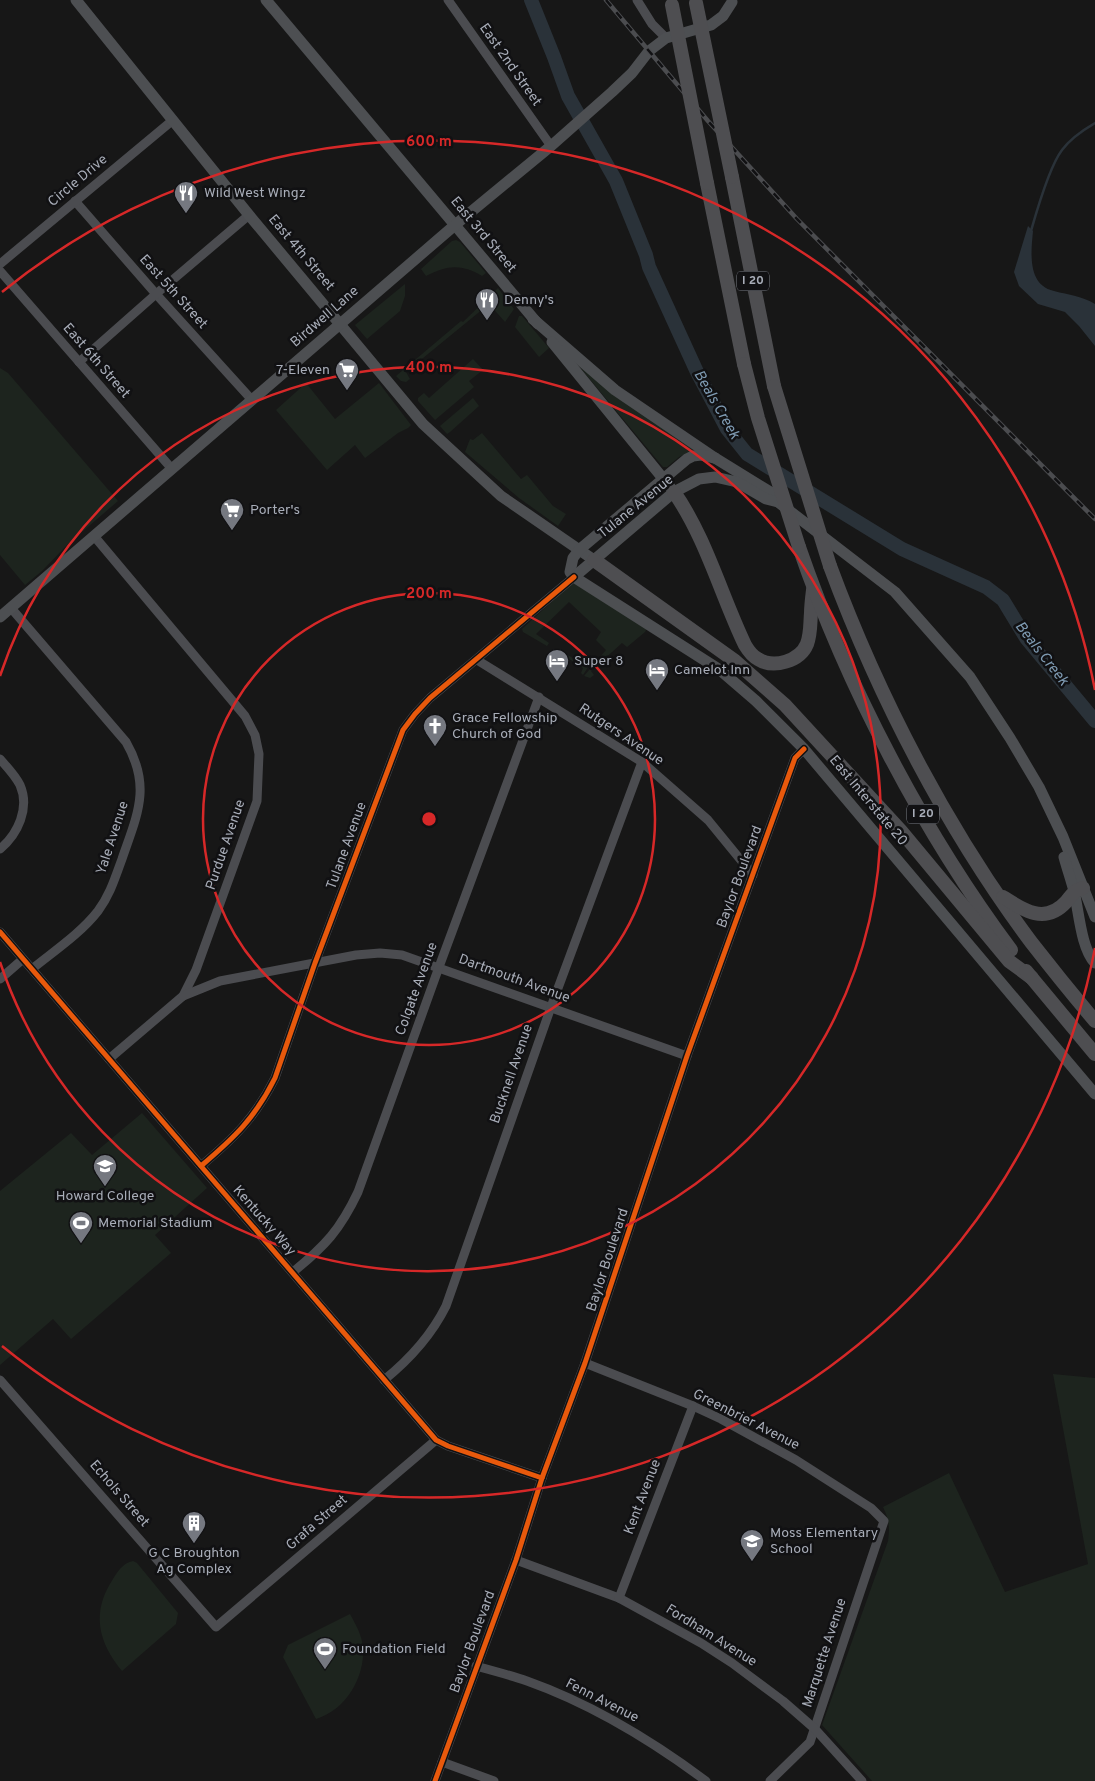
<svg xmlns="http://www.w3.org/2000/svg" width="1095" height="1781" viewBox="0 0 1095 1781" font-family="Overpass,sans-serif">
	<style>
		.green { fill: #1d241e }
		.water { fill: #2a3239 }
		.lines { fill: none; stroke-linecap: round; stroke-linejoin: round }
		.stream { stroke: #2a3239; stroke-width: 2.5 }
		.river { stroke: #2a3239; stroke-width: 14 }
		.minor { stroke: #4b4c50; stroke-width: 9 }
		.major { stroke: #4d4f52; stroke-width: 11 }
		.highway { stroke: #4e4e51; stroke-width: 14 }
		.rail-casing { stroke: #4b4c4f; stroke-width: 4.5 }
		.rail { stroke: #111113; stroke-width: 2.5; stroke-dasharray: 8; stroke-linecap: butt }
		.highway-bridge { stroke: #4e4e51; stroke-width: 14 }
		.cycleway-casing { stroke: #111113; stroke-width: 8 }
		.cycleway { stroke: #e8590c; stroke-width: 5 }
		.ring { fill: none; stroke: #d62828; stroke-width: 2.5 }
		.labels { text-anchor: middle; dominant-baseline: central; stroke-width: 5; stroke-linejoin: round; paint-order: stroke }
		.shield { fill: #111113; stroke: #7b7e86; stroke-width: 1 }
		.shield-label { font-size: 12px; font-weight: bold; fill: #a8adb8 }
		.street-label { font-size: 14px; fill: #a8adb8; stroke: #111113 }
		.poi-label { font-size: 14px; fill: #a8adb8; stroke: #111113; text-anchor: start }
		.water-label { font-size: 15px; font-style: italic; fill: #7f9bb3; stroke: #111113 }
		.centre { fill: #d62828; stroke: #111113; stroke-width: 2.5 }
		.ring-label { font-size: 15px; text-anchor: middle; font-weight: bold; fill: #d62828; stroke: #111113; stroke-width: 5; stroke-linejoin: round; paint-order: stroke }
	</style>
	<rect width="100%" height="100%" fill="#171717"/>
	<g class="green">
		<path d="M456,240l4,2 26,31 -4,3c-21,-12 -34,-11 -56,0l-5,-7 31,-28z"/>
		<polygon points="405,284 405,296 400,311 367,339 355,325"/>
		<polygon points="498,288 514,309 505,322 489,304 406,372 410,379 406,382 401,381 396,376 461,321 463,322"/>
		<polygon points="519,316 522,316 549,348 539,357 515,327"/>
		<polygon points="473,359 483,370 469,381 474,387 435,420 418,401 418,398 424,393 429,398"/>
		<polygon points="578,365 695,449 679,457 667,467 663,467"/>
		<polygon points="0,368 8,373 118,501 68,544 42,571 25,585 0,555"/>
		<polygon points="306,383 335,419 379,383 411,425 408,428 398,433 365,458 355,445 327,470 276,410"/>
		<polygon points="473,398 479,406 450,432 447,434 440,426"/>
		<polygon points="482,433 521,479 527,475 553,506 566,514 558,526 519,498 465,452 470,439 473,440"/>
		<polygon points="575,583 647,628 645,632 627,647 622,643 591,671 594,675 590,678 584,676 606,650 596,640 601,632 569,602 536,634 549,643 547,646 523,632 522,629 571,584"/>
		<polygon points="558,649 576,660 581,655 590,664 583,675 581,673 583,668 557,651"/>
		<polygon points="142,1113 207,1188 155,1235 171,1253 71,1339 53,1319 0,1365 0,1191 71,1133 92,1155"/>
		<path d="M1053,1374l42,4v403h-223l-50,-56 66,-184c2,-13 1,-22 -5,-34l66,-34 56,119 83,-28z"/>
		<path d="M133,1561l4,2 41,50 -2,11 -54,47c-24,-29 -31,-59 -9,-92 5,-8 10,-16 20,-18z"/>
		<path d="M350,1614c6,11 12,21 13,34 2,29 -17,62 -47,71l-33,-62 5,-12z"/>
	</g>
	<path class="water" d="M1028,226l5,5c-2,21 -6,54 21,60 15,4 28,5 41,13v42l-16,-20 -14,-14 -27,-8 -19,-18 -5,-14z"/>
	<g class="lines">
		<path class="stream" d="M1031,231c6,-21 18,-64 31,-81 8,-11 21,-20 33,-27"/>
		<polyline class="river" points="531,0 554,57 568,96 616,181 646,255 649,267 697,372 727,429 747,454 902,549 986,587 1003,600 1026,638 1095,721"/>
		<g class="minor">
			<polyline points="448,0 551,146"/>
			<polyline points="637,0 652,24 666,38"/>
			<polyline points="75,201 156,294 252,400"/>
			<polyline points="0,264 173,120"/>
			<polyline points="0,271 172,469"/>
			<polyline points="79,362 156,294 249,215"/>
			<polyline points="94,536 245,716 255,735 259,754 257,801 196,970 183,996 109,1059"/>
			<path d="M11,608l115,134c26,45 11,73 -4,117 -7,19 -12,36 -24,52 -18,23 -44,40 -66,58"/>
			<polyline points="477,660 642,762 708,820 753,875"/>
			<path d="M0,759c7,8 15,16 20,26 10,23 -2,49 -20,64"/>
			<polyline points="0,932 436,1440 448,1446 542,1478"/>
			<polyline points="0,979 23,959"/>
			<polyline points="183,996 220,981 356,955 380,953 402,955 687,1056"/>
			<path d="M201,1166c34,-29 54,-48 74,-88l40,-115 88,-233 12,-16 15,-16 144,-121"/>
			<path d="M293,1272c32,-26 47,-42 65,-80l81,-225 100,-270"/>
			<polyline points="585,1363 693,1406 721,1419 796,1460 871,1508 884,1521 810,1742 770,1781"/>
			<polyline points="0,1380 216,1627 436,1440"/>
			<path d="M384,1380c26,-21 47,-44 62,-74l105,-299 91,-245"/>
			<polyline points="516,1560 619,1598 701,1643 732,1663 783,1701 815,1729 862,1781"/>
			<polyline points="619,1598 693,1406"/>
			<path d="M476,1666c17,5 34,9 51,15 65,23 124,59 179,100"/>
			<polyline points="442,1762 494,1781"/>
			<polyline points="435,1781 516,1560 542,1478 585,1363 687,1056 795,758 804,749"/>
		</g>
		<g class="major">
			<polyline points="76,0 249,215 423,424 501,496 594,560"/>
			<polyline points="266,0 538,324"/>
			<polyline points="533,319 615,390 715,458 772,493 778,502 895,592 970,677 1010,738 1039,787 1063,837 1095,917"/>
			<polyline points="552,342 674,492"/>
			<polyline points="715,458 701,455 693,456 687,459 579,550 573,558 570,572 574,577 720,670 756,701 804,749 1095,1094"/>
			<polyline points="574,577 674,492 699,479 715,477 737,482 766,499 778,502"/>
			<polyline points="0,617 455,225 551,146 612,92 632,73 649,51 666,38 711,25 723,16 732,2"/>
			<path d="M1064,857c3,11 7,23 10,34 5,21 7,57 21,72"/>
		</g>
		<g class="highway">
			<polyline points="732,177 774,386"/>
			<polyline points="707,183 744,364"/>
			<path d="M674,492c32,46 47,103 71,153 3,5 7,11 13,14 16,10 42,2 49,-15 4,-11 3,-20 4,-31 0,-7 1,-15 2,-23"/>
			<path d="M799,547c48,139 124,285 212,403"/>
			<polyline points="594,560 735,661 785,705 901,831 1009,961 1032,978"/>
			<path d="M830,566c49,132 117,263 201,376 21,27 42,53 64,79"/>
			<path d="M1003,897c20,13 42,28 63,5 6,-7 7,-11 17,-14"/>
			<polyline points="1026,971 1095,1054"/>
		</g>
		<g class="rail-casing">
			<polyline id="rail" points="606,0 708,121 797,219 1095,519"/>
		</g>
		<use href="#rail" class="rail"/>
		<g class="highway-bridge">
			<polyline points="696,3 732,177"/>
			<polyline points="672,5 707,183"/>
			<polyline points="744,364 758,418 799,547"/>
			<polyline points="774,386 830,566"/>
		</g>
		<g class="cycleway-casing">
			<g id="cycleway">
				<polyline points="0,932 436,1440 448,1446 542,1478"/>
				<path d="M201,1166c34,-29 54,-48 74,-88l40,-115 88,-233 12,-16 15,-16 144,-121"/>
				<polyline points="435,1781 516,1560 542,1478 585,1363 687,1056 795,758 804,749"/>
			</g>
		</g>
		<use href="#cycleway" class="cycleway"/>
	</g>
	<g class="ring">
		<circle cx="429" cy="819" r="226"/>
		<path d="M0 676A452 452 0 1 1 0 962"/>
		<path d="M1095 948A678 678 0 0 1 2 1346M2 292A678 678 0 0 1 1095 690"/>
	</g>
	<defs>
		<g id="restaurant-pin" transform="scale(1.25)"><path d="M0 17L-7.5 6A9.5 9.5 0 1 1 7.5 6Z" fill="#757880" stroke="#111113"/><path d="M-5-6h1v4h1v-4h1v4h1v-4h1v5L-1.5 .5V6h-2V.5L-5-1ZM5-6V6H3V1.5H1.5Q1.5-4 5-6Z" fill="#fff"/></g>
		<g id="supermarket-pin" transform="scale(1.25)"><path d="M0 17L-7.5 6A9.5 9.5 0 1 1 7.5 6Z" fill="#757880" stroke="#111113"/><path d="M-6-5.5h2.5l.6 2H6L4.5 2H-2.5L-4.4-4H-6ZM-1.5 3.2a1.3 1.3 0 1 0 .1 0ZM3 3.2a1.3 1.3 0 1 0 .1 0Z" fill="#fff"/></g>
		<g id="hotel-pin" transform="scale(1.25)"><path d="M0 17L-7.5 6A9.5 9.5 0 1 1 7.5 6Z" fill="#757880" stroke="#111113"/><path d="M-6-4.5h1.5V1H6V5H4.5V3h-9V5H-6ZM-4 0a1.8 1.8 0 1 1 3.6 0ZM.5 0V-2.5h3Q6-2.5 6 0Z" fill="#fff"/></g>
		<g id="church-pin" transform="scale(1.25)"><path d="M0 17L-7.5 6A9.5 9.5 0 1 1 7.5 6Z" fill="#757880" stroke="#111113"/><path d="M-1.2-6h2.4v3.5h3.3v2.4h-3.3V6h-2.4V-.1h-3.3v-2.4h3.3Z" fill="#fff"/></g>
		<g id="university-pin" transform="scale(1.25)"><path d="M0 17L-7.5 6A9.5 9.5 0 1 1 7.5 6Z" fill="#757880" stroke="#111113"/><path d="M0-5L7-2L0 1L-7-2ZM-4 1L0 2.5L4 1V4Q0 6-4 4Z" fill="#fff"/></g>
		<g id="stadium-pin" transform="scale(1.25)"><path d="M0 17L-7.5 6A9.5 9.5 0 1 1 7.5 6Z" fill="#757880" stroke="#111113"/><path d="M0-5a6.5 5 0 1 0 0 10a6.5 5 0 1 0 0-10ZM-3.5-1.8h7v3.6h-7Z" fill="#fff"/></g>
		<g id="building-pin" transform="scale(1.25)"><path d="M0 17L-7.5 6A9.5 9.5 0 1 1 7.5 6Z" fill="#757880" stroke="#111113"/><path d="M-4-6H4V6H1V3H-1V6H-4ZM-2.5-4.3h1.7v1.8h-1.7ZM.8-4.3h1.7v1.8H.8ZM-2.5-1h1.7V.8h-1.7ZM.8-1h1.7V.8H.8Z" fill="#fff"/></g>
		<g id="school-pin" transform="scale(1.25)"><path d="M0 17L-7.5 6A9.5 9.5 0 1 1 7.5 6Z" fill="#757880" stroke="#111113"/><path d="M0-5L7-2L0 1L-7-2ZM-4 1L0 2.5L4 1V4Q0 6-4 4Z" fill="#fff"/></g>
	</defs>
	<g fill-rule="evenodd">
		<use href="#restaurant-pin" x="186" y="193"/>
		<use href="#restaurant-pin" x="487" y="300"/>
		<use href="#supermarket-pin" x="347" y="370"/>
		<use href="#supermarket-pin" x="232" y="510"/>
		<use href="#hotel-pin" x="557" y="661"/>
		<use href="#hotel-pin" x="657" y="670"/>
		<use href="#church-pin" x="435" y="726"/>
		<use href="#university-pin" x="105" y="1166"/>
		<use href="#stadium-pin" x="81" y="1223"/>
		<use href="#building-pin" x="194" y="1523"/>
		<use href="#school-pin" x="752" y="1541"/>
		<use href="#stadium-pin" x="325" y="1649"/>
	</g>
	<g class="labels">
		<g class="shield">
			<rect x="737" y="271.5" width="32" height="19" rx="4"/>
			<rect x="907" y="804.5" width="32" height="19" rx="4"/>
		</g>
		<g class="shield-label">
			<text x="753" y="281">I 20</text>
			<text x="923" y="814">I 20</text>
		</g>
		<g class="street-label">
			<text transform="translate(510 65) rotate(55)">East 2nd Street</text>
			<text transform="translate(78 181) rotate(-40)">Circle Drive</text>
			<text transform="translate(483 235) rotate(50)">East 3rd Street</text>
			<text transform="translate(301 253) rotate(50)">East 4th Street</text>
			<text transform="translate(173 292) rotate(48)">East 5th Street</text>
			<text transform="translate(325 317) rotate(-41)">Birdwell Lane</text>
			<text transform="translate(96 361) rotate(49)">East 6th Street</text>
			<text transform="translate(636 507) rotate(-39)">Tulane Avenue</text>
			<text transform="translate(621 735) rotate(34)">Rutgers Avenue</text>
			<text transform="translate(868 801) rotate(50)">East Interstate 20</text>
			<text transform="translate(113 838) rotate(-72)">Yale Avenue</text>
			<text transform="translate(226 845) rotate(-71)">Purdue Avenue</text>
			<text transform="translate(347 846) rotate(-70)">Tulane Avenue</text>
			<text transform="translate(740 877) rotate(-70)">Baylor Boulevard</text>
			<text transform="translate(514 979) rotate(20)">Dartmouth Avenue</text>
			<text transform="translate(417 989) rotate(-70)">Colgate Avenue</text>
			<text transform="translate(512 1074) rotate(-71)">Bucknell Avenue</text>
			<text transform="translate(264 1221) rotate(49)">Kentucky Way</text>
			<text transform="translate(608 1260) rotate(-72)">Baylor Boulevard</text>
			<text transform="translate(746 1420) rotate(27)">Greenbrier Avenue</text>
			<text transform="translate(119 1494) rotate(49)">Echols Street</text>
			<text transform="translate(643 1497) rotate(-69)">Kent Avenue</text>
			<text transform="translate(317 1523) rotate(-41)">Grafa Street</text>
			<text transform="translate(711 1636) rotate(32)">Fordham Avenue</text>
			<text transform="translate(473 1642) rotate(-70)">Baylor Boulevard</text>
			<text transform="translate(825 1653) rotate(-72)">Marquette Avenue</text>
			<text transform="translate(602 1701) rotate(27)">Fenn Avenue</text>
		</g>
		<g class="poi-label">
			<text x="204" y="193">Wild West Wingz</text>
			<text x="504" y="300">Denny's</text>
			<text x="330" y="370" text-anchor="end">7-Eleven</text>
			<text x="250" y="510">Porter's</text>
			<text x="574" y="661">Super 8</text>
			<text x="674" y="670">Camelot Inn</text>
			<text x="452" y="718">Grace Fellowship<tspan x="452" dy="16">Church of God</tspan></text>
			<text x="105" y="1196" text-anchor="middle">Howard College</text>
			<text x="98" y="1223">Memorial Stadium</text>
			<text x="770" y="1533">Moss Elementary<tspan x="770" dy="16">School</tspan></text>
			<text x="194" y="1553" text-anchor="middle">G C Broughton<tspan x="194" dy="16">Ag Complex</tspan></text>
			<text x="342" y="1649">Foundation Field</text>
		</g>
		<g class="water-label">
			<text transform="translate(716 405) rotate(60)">Beals Creek</text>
			<text transform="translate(1041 654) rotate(52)">Beals Creek</text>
		</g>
	</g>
	<circle cx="429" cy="819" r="8" class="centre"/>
	<g class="ring-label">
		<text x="429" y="146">600 m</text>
		<text x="429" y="372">400 m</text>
		<text x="429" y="598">200 m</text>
	</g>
</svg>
